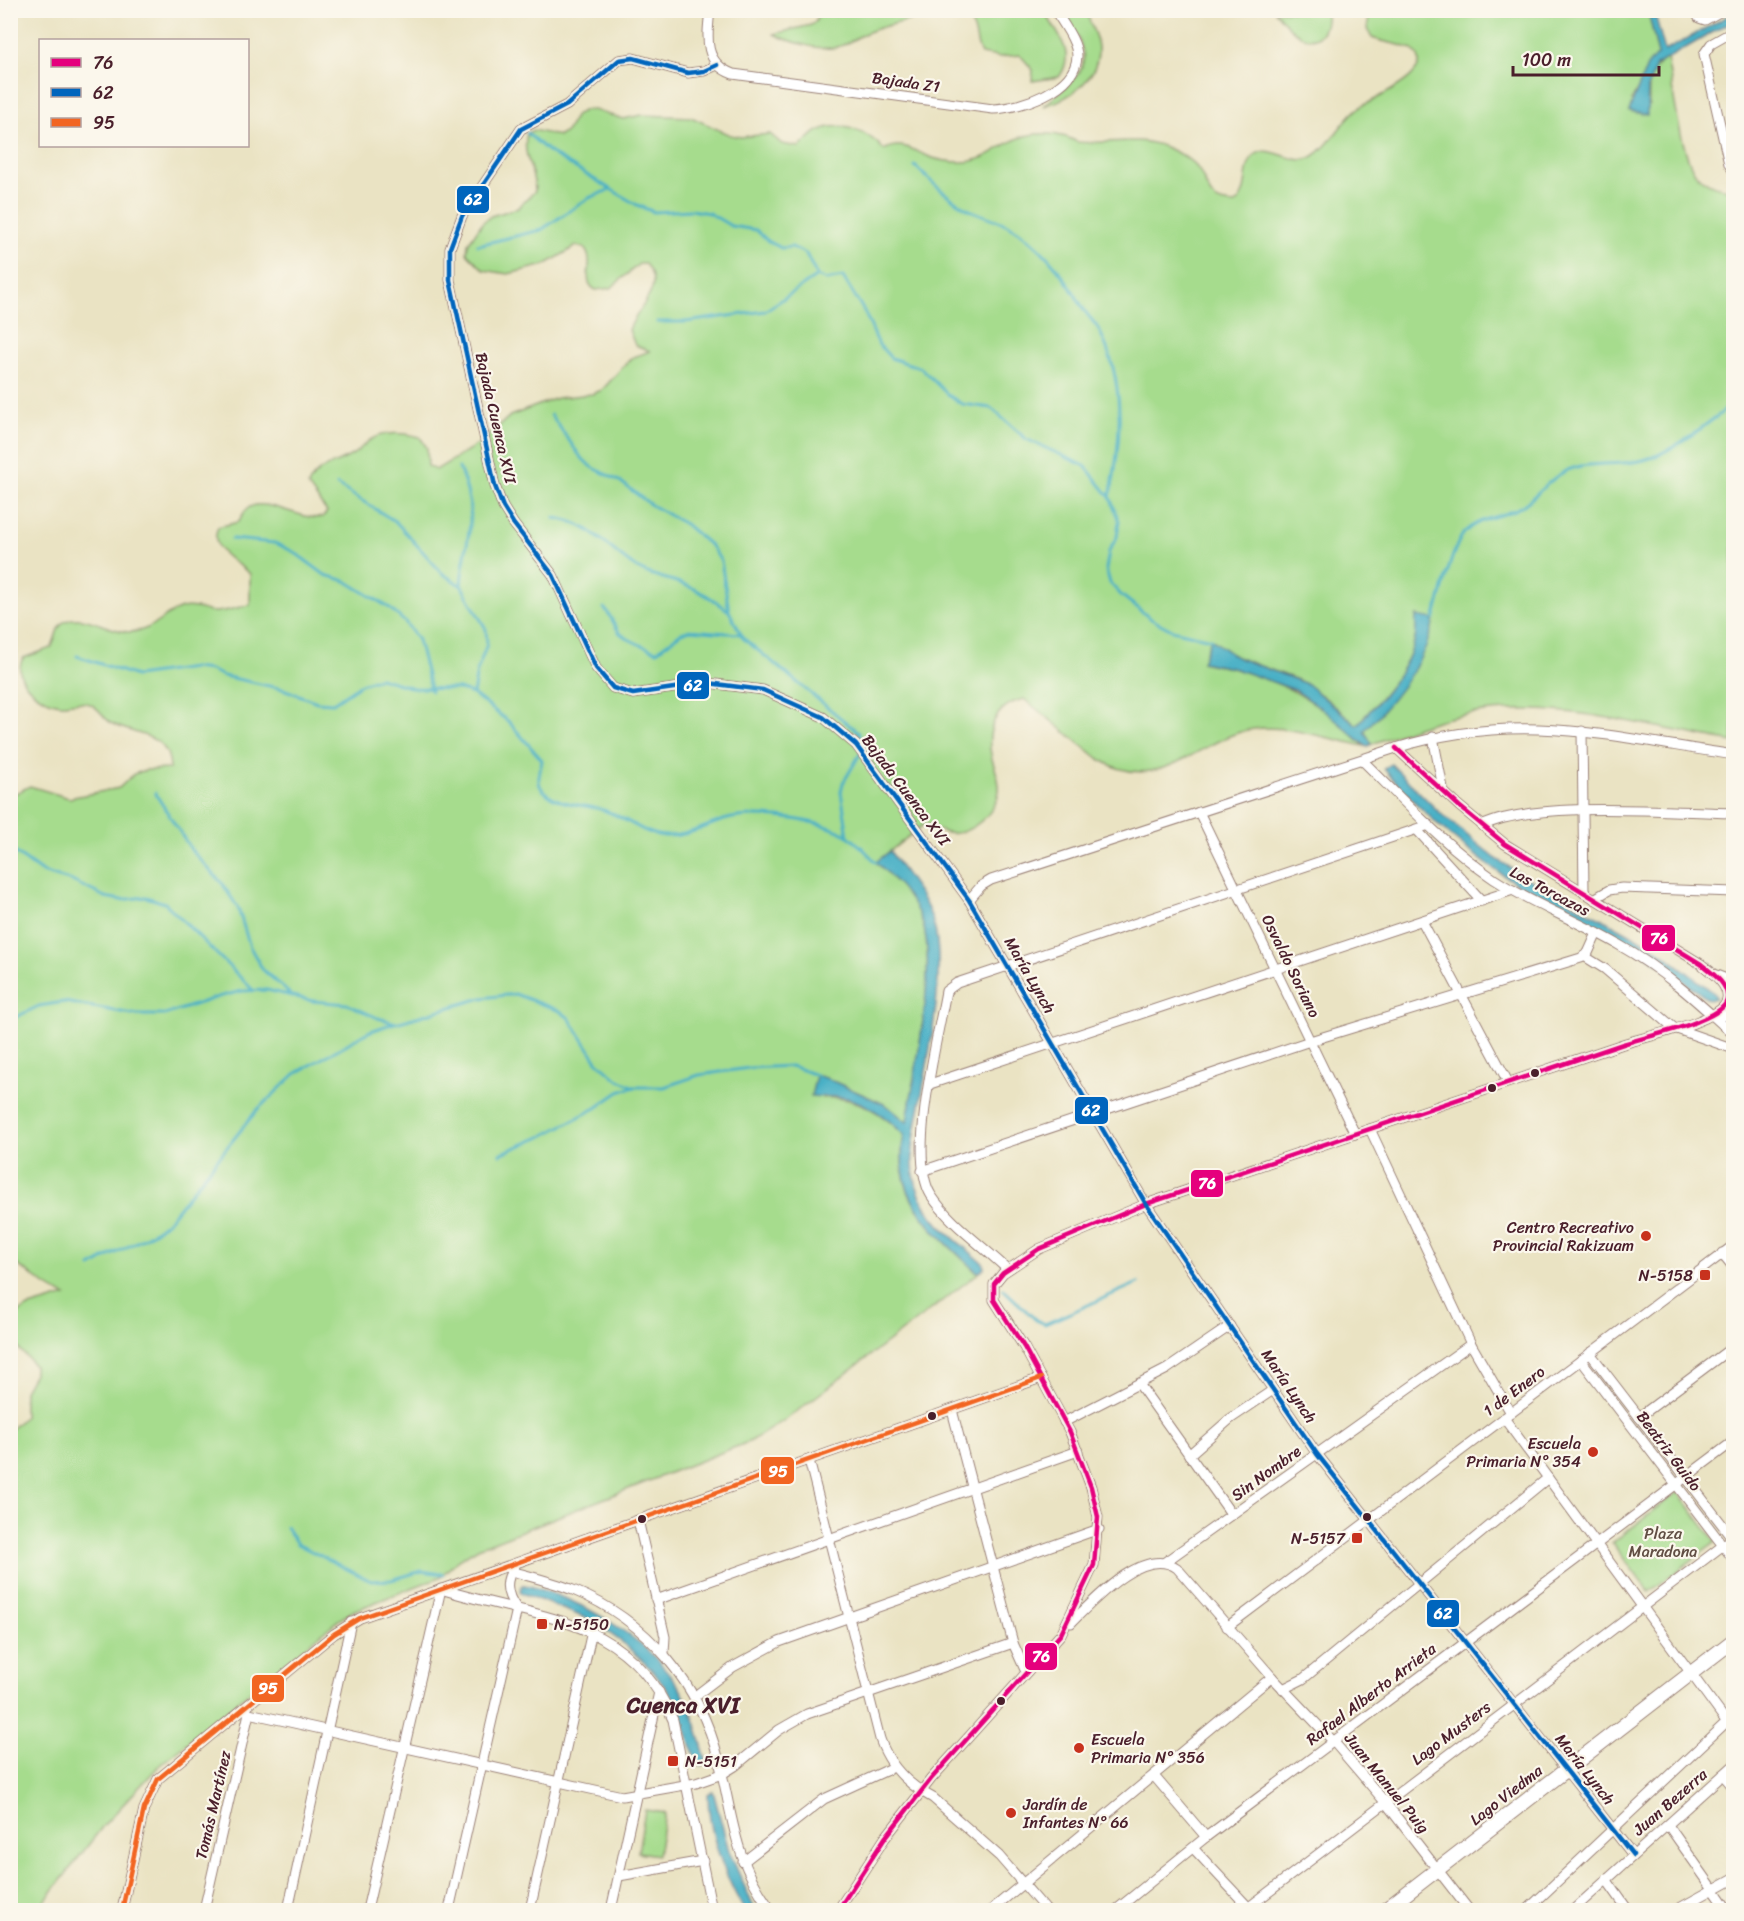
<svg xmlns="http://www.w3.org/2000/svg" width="1744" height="1921" viewBox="0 0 1744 1921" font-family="Sriracha,sans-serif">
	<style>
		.green { fill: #a6dc8d; stroke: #787e5c; stroke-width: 1.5 }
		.water { fill: #48b0c6; stroke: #496878; stroke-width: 1.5 }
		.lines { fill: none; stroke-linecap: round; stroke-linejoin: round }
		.stream { stroke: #48b0c6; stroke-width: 3 }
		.street-casing { stroke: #9a8177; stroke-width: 11 }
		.secondary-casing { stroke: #9a8177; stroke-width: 16 }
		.street { stroke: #fff; stroke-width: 9 }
		.secondary { stroke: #fff; stroke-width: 14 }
		.bus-1-casing { stroke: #fbf7ec; stroke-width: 9 }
		.bus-2-casing { stroke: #fbf7ec; stroke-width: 9 }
		.bus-3-casing { stroke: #fbf7ec; stroke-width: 9 }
		.bus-1 { stroke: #e5007d; stroke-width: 4.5 }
		.bus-2 { stroke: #0065bd; stroke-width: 4.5 }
		.bus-3 { stroke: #f26522; stroke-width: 4.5 }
		.bus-dot { fill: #4a1f2b; stroke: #fbf7ec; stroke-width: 2 }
		.poi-dot { fill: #c8321e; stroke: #fbf7ec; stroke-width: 2 }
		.labels { text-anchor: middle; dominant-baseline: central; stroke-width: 4.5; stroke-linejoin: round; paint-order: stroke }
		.street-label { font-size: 16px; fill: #4a1f2b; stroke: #fbf7ec }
		.poi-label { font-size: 16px; fill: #4a1f2b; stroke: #fbf7ec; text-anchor: end }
		.park-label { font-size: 16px; fill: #614e44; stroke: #fbf7ec }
		.district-label { font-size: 22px; font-weight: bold; fill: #4a1f2b; stroke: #fbf7ec }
		.line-badge { stroke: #fbf7ec; stroke-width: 2 }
		.badge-label { font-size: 16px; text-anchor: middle; font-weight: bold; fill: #fff }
	</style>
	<rect width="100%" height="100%" fill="#fbf7ec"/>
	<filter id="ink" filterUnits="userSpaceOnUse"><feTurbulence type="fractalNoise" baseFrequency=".0167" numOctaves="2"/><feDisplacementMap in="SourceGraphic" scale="12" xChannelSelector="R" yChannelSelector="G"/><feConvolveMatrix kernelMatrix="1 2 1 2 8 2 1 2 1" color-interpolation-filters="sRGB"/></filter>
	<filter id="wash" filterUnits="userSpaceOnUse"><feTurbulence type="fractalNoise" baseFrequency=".008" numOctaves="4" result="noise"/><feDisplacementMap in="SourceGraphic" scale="24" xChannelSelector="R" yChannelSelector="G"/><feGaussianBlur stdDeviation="1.35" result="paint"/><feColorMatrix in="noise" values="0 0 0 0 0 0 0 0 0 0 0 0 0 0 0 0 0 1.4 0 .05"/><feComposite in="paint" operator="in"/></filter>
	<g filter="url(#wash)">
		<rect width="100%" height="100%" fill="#eae3c3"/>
		<g class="green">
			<path d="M818,11h226c13,22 33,42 15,66l-27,4 1,-11 -13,-15 -21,2 -18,-3c-6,-11 -4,-26 -13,-34 -14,-13 -85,5 -102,13 -11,5 -22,14 -34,15 -15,2 -44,-7 -58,-14l37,-9 5,-4z"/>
			<path d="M1064,11h23c1,12 10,23 11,36 2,31 -28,52 -54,59 47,-40 50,-41 20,-95z"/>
			<path d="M1275,11h51c2,21 -9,37 -31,21 -8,-5 -14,-14 -20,-21z"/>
			<path d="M1370,11h278l10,43 -27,47 18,4c-1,-20 -1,-37 18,-47 5,25 14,98 29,116 10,10 23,15 37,15v553c-85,-15 -177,-43 -264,-28 -34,5 -65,18 -97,30l-8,-13 44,-53 24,-49 -15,-13c-2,8 0,16 -2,23 -7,32 -37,62 -58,86l-34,-29 -25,-16 -62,-23 -25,-18 -9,23c12,4 25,4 37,8 53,16 86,35 125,76 -30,-6 -71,-19 -101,-18 -59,2 -99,72 -164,31l-75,-60c-30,6 -39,33 -32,60 3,10 8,21 7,31 -2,22 -29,47 -52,43 -7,-1 -15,-6 -21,-10l-50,39c17,16 36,34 45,57 18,42 -7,156 -14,204l-21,-18 -60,-27 -4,20c32,-2 59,13 82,37 -13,64 30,96 71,136l5,1 -192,146 -37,23 -273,107 -20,12 -18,17 -87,34 -16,10 -177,144 -57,61 -65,84h-28v-480l14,-13v-26l10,-18v-7c-16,-22 -23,-15 -24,-48l16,-10 40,-12c-21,-8 -34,-23 -54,-34l-1,-4 -1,-462 20,-10 39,12 50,-10 15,-14 12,-4 24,-1c0,-37 -34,-32 -59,-46 -9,-6 -12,-17 -24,-20 -9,-3 -18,2 -27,1 -21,-3 -49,-24 -37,-46l28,-10c5,-8 5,-23 15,-27 18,-9 44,11 63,11 26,-1 32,-17 53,-24 12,-3 21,3 32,4 13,0 24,-5 36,-7v-31c-15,-13 -42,-24 -32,-47l20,-5c3,-4 5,-9 8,-12 15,-17 58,13 77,7l4,-5 -19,-26c8,-20 27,-21 44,-31 7,-4 11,-10 18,-15 14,-9 34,-7 50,-3l7,11 1,18 8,4 44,-27 30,-27 47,-18 35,-4 10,-4 29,-32 19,-7 -15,-6 -6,-15c8,-23 38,-42 16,-66h-6l-28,24 -15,2c-17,-9 1,-27 -12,-42l-8,-2 -31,19 -37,9 -24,-4 -17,-17 1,-9 14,-21 9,-7 27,-8 17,-17c0,-21 -14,-36 -8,-58l6,-3 26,6 7,-4 10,-17 8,-5h10l29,9 19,-4 49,2 39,18 11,2 29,-3 12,10 17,3c7,-5 12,-12 19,-16 22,-12 53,2 66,19 17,-10 30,1 46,7 10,4 22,5 32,5 26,0 40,-20 63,-26 13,-3 27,-3 41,1 4,1 8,4 12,5 30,3 58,-7 87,5 12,5 31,15 36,27 10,20 8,29 34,30 16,-12 6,-37 20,-49 16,-13 39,13 57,2 18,-11 28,-33 44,-47 11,-9 88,-38 55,-61 -6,-4 -29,-7 -39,-11l-5,-9z"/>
			<polygon points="1678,1492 1716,1542 1649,1592 1612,1543"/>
			<polygon points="645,1810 665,1813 658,1855 638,1852"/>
		</g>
		<g class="water">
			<polygon points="1648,11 1654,11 1665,51 1733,13 1734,20 1656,65 1648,87 1647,115 1629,111 1647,66 1658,54"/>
			<path d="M1416,616l18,3c-7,42 -40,82 -70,112l8,13 -5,3 -47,-40 -25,-17 -59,-21 -34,-7 9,-23 25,18 71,27 50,41c21,-23 51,-54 58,-86 2,-7 0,-15 1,-23z"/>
			<path d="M1391,764l49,49 55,45 35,22 124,67 60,46 2,5 -7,2c-21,-15 -41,-32 -63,-45 -40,-25 -84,-44 -124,-68 -52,-31 -98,-72 -138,-118z"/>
			<path d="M890,851c14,22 35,45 43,71 14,44 -3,126 -11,172 -7,41 -19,76 5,115 13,21 37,37 56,54l1,5 -4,4 -4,-1c-42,-39 -84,-72 -72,-136 -16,-17 -41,-36 -65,-38 -9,-1 -18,0 -28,-1l5,-21 10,3 60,27 21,17c7,-47 32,-162 14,-203 -10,-23 -28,-41 -45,-57z"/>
			<path d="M522,1585c9,0 17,4 26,7 50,17 101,50 131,95 14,22 20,48 27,73l-1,4 -5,2 -3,-3 -21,-62 -24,-31 -29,-27 -32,-23 -67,-26 -4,-3z"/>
			<path d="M713,1791l16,60 26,59h-11c-19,-34 -36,-75 -36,-116z"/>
		</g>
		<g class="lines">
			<g class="stream">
				<polyline points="527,133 549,152 637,205 654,212 691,210 709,213 731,226 756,230 768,241 781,248 792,247 806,254 817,276 826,280 843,277 864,311 879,345 891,358 921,368 948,395 962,404 991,408 1026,439 1085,466 1110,497 1119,521 1117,537 1109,551 1106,569 1110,583 1121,595 1151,619 1172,630 1211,639"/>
				<path d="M915,166c16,16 33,32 53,43 16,8 35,11 50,22 29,20 49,48 66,79 4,6 10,12 14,18 28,54 24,111 12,169"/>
				<polyline points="478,245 541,230 589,198 609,190"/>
				<polyline points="657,322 686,322 765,311 817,276"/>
				<polyline points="551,415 580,456 590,466 621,482 651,505 685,524 711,546 721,561 729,611 743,638 859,733 862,747"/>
				<path d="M459,468c22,51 6,67 2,117l25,44 1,15 -10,27 -4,23"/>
				<polyline points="337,485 396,522 442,573 460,585"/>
				<path d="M554,518c36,3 54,32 83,50 15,9 31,10 48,17 16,6 30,15 44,26"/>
				<polyline points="232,539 275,543 294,552 325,575 346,581 388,607 405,622 418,640 431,691"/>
				<path d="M604,608c7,8 9,15 15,24 4,6 30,17 38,19l24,-18 9,-3 50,4"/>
				<path d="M1434,619c8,-23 17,-70 30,-86 14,-16 41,-16 58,-27 21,-15 32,-35 59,-40 25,-4 49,0 72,-9 29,-11 56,-36 81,-53"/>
				<path d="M77,656l59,20 57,-8 17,2 13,6 60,13 34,13 16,1 28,-19 19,-6 33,10 46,1 14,5 36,28 33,38c-1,10 -7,22 1,30 15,16 41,14 60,20 21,6 42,26 63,26 20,1 39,-10 58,-16 30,-9 93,-1 121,14 12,7 21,18 31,28"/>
				<polyline points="155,793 192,851 222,883 238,908 250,947 263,970 289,993"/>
				<polyline points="848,836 841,792 843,783 860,754"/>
				<polyline points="10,849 42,872 72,881 105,897 121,900 146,897 165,903 253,990"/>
				<polyline points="10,1020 39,1006 64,1002 138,1015 164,1015 218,997 242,991 267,990 313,1001 347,1004 378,1018 396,1023 482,998 515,994 560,1011 569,1018 597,1061 617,1079 634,1087"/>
				<polyline points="500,1154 541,1137 596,1108 619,1092 634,1087 664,1087 699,1075 749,1068 791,1066 816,1075"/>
				<path d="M91,1267c25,-17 53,-25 76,-45l90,-112 38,-36 73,-42 26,-9"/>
				<polyline points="1003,1289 1036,1320 1045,1324 1138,1283"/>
				<polyline points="286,1527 297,1544 371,1581 391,1580 422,1571 443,1574"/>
			</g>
		</g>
	</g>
	<g filter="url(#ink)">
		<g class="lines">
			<g class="street-casing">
				<g id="street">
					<path d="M710,10c-3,27 -7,53 23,64l260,35c27,-1 83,-19 84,-53 0,-15 -14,-32 -22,-46"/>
					<polyline points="1695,10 1699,18 1705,20 1723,10"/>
					<polyline points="1734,31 1711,44 1704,54 1729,164 1734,172"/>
					<polyline points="717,65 704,71 688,73 633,58 619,60 567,105 521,129 462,216 450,248 450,280 495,486 503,507 513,523 553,575 596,668 613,688 633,694 708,683 763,690 823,717 856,745 969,900 1146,1204 1317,1454 1633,1855"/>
					<polyline points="1582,731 1584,893"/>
					<polyline points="1433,737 1444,793"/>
					<path d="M1362,760c42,41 83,86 132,119 40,26 84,42 125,66 43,24 79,57 115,90"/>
					<polyline points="1199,812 1355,1134"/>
					<path d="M1482,826c52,-26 189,-14 252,-13"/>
					<polyline points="1416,829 1482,901"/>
					<polyline points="1594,899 1609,890 1622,888 1734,892"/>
					<path d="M969,900l12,-14 10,-6 405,-132c123,-38 216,-11 338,7"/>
					<polyline points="1422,921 1508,1082"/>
					<polyline points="1584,956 1605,969 1674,1028 1734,1049"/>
					<polyline points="1716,975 1734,982"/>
					<polyline points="1712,1015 1734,1016"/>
					<polyline points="930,1084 1513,890"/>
					<polyline points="1370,1129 1471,1344 1511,1413"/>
					<polyline points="922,1171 1310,1041 1581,958 1588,953 1597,933"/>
					<polyline points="1722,1253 1734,1268"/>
					<path d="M1007,1269c-24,-23 -58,-46 -76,-74 -24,-39 7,-157 15,-204l11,-8 472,-158"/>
					<polyline points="1590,1353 1734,1540"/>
					<polyline points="1581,1360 1734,1560"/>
					<polyline points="1139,1384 1232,1515"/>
					<polyline points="952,1410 1013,1643 1026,1672"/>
					<polyline points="1639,1417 1734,1346"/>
					<polyline points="1504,1418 1726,1721"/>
					<polyline points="1064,1422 1167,1369 1230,1326"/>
					<polyline points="1189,1455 1230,1419 1273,1390"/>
					<path d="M809,1460l71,279c9,26 28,46 53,59l66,58 47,54"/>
					<polyline points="638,1520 665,1637 664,1653"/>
					<polyline points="1165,1562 1471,1344"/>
					<path d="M511,1571c21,6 42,11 62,19 74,30 127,94 146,171 15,60 14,96 52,149"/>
					<polyline points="656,1600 1078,1451"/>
					<path d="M1071,1623c23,-23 73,-78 106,-55l95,109 61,64 52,61 84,108"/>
					<polyline points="1227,1627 1734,1245"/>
					<polyline points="1283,1689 1303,1679 1548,1478"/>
					<polyline points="695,1696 733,1667 779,1642 1099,1529"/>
					<polyline points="249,1713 622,1796 696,1783 722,1774 735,1766 779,1730 807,1714 1013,1643"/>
					<polyline points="1723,1775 1734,1788"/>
					<polyline points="1154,1776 1206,1837"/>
					<polyline points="1668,1825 1728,1910"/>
					<polyline points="1193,1848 1251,1910"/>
					<polyline points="743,1862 824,1799 894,1767"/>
					<polyline points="619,1876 703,1861"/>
					<polyline points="1606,1879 1628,1910"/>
					<polyline points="122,1910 144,1809 158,1779 334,1634 360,1618 1041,1378"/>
					<polyline points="204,1910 249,1713 246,1709"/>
					<polyline points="288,1910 351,1622"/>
					<path d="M367,1910l74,-321c94,30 187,25 232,131l39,190"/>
					<path d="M449,1910l68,-301c-10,-13 -14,-27 -3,-41"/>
					<polyline points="530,1910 592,1631"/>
					<polyline points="611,1910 659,1692"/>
					<path d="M838,1910l47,-72 46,-59 130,-145 33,-69 4,-48 -7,-30 -21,-55 -46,-85 -30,-47v-16l9,-11 36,-24 107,-45 477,-160c20,-7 100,-23 104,-44 3,-15 -16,-28 -26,-36l-196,-120 -46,-38 -63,-58"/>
					<polyline points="991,1910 1272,1677"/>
					<polyline points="1116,1910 1206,1837 1734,1441"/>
					<polyline points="1245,1910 1734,1537"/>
					<polyline points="1527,1910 1734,1715"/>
					<polyline points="1573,1910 1734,1765"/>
					<polyline points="1676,1910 1734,1878"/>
				</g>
			</g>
			<g class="secondary-casing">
				<polyline id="secondary" points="1385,1910 1734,1640"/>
			</g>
			<use href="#street" class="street"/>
			<use href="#secondary" class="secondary"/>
			<g class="bus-1-casing">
				<path id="bus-1" d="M838,1910l47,-72 46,-59 130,-145 33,-69 4,-48 -7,-30 -21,-55 -46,-85 -30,-47v-16l9,-11 36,-24 107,-45 477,-160c20,-7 100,-23 104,-44 3,-15 -16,-28 -26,-36l-196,-120 -46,-38 -63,-58"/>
			</g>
			<g class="bus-2-casing">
				<polyline id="bus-2" points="717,65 704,71 688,73 633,58 619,60 567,105 521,129 462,216 450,248 450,280 495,486 503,507 513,523 553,575 596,668 613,688 633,694 708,683 763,690 823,717 856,745 969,900 1146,1204 1317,1454 1633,1855"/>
			</g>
			<g class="bus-3-casing">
				<polyline id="bus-3" points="122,1910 144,1809 158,1779 334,1634 360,1618 1041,1378"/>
			</g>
			<use href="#bus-1" class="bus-1"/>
			<use href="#bus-2" class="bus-2"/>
			<use href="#bus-3" class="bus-3"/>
		</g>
	</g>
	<g class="bus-dot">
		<circle cx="1535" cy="1073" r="5"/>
		<circle cx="1492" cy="1088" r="5"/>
		<circle cx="932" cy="1416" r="5"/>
		<circle cx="1367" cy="1517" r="5"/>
		<circle cx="642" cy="1519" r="5"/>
		<circle cx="1001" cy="1701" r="5"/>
	</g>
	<g class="poi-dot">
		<circle cx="1646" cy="1236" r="6"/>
		<rect x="1699" y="1269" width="12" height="12" rx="3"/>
		<circle cx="1593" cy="1452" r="6"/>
		<rect x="1351" y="1532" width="12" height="12" rx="3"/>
		<rect x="536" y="1618" width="12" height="12" rx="3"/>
		<circle cx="1079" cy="1748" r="6"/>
		<rect x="667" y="1755" width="12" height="12" rx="3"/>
		<circle cx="1011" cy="1813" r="6"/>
	</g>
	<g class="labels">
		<g class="street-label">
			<text transform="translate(906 82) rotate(8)">Bajada Z1</text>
			<text transform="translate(496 418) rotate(77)">Bajada Cuenca XVI</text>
			<text transform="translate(906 790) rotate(53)">Bajada Cuenca XVI</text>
			<text transform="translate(1550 891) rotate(28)">Las Torcazas</text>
			<text transform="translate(1291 966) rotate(64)">Osvaldo Soriano</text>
			<text transform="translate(1030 975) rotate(60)">María Lynch</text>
			<text transform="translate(1289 1386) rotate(56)">María Lynch</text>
			<text transform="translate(1514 1391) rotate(-37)">1 de Enero</text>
			<text transform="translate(1669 1451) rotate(53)">Beatriz Guido</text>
			<text transform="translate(1266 1473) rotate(-36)">Sin Nombre</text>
			<text transform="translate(1371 1694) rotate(-37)">Rafael Alberto Arrieta</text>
			<text transform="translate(1451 1733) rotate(-37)">Lago Musters</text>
			<text transform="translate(1585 1769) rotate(52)">María Lynch</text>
			<text transform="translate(1387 1783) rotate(51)">Juan Manuel Puig</text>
			<text transform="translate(1506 1795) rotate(-38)">Lago Viedma</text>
			<text transform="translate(1670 1802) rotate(-41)">Juan Bezerra</text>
			<text transform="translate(213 1805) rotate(-77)">Tomás Martínez</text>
		</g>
		<g class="poi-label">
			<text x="1634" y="1227">Centro Recreativo<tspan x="1634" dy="18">Provincial Rakizuam</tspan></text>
			<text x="1693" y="1275">N-5158</text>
			<text x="1581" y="1443">Escuela<tspan x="1581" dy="18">Primaria N° 354</tspan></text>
			<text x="1345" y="1538">N-5157</text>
			<text x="554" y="1624" text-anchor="start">N-5150</text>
			<text x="1091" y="1739" text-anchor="start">Escuela<tspan x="1091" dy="18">Primaria N° 356</tspan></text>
			<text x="685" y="1761" text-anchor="start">N-5151</text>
			<text x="1023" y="1804" text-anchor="start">Jardín de<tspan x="1023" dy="18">Infantes N° 66</tspan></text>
		</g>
		<g class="park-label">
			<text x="1663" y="1533">Plaza<tspan x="1663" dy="18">Maradona</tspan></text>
		</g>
		<g class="district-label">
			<text x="683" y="1705">Cuenca XVI</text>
		</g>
	</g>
	<g class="line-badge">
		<rect x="456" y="185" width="34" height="29" rx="6" fill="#0065bd"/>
		<rect x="676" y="671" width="34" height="29" rx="6" fill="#0065bd"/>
		<rect x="1641" y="924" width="35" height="28" rx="6" fill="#e5007d"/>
		<rect x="1074" y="1096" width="35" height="29" rx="6" fill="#0065bd"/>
		<rect x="1190" y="1169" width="34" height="29" rx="6" fill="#e5007d"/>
		<rect x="760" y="1456" width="35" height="29" rx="6" fill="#f26522"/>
		<rect x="1426" y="1599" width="34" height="29" rx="6" fill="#0065bd"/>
		<rect x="1024" y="1642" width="34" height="29" rx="6" fill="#e5007d"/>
		<rect x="251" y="1674" width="34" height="29" rx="6" fill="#f26522"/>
	</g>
	<g class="badge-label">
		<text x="473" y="205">62</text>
		<text x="693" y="691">62</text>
		<text x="1659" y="944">76</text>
		<text x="1091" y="1116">62</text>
		<text x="1207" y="1189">76</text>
		<text x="778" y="1477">95</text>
		<text x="1443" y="1619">62</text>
		<text x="1041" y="1662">76</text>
		<text x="268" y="1694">95</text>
	</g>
	<rect width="1744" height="1921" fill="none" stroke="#fbf7ec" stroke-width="36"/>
	<rect x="39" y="39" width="210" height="108" fill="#fbf7ec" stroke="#b4a19f" stroke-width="1.5"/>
	<rect x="51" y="58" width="30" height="9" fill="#e5007d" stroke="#b4a19f" stroke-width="1.5"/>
	<text x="93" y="69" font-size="18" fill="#4a1f2b">76</text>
	<rect x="51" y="88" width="30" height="9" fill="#0065bd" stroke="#b4a19f" stroke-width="1.5"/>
	<text x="93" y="99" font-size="18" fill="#4a1f2b">62</text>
	<rect x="51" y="118" width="30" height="9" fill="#f26522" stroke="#b4a19f" stroke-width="1.5"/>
	<text x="93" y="129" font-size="18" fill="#4a1f2b">95</text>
	<path d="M1513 66v9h146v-9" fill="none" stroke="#4a1f2b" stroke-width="3"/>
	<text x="1522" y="66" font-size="18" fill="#4a1f2b" stroke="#fbf7ec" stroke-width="4.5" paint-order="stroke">100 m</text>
</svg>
